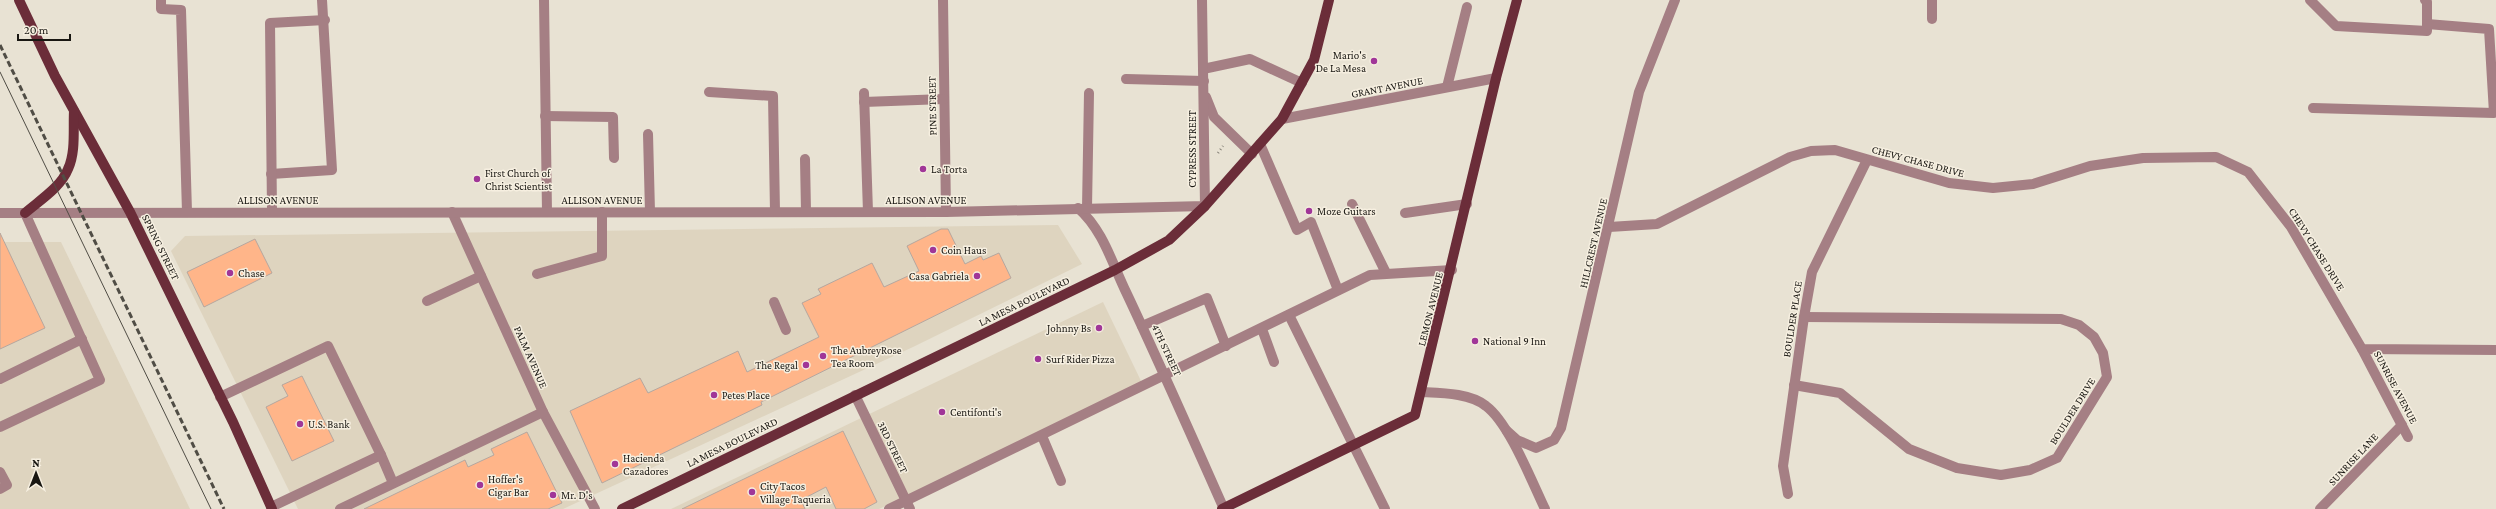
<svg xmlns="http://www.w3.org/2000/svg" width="2496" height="509" viewBox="0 0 2496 509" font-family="'Crimson Pro',serif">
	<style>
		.built { fill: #ded4bf }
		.building { fill: #ffb589; stroke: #b5a79f }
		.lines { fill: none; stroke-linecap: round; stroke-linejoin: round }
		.path { stroke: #837f75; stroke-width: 2.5; stroke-dasharray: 1 3; stroke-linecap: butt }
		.minor { stroke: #a57f84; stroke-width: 10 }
		.major { stroke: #6b2d39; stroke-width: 10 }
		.tram { stroke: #504d45; stroke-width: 1 }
		.rail { stroke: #504d45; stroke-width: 3; stroke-dasharray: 6 3; stroke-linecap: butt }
		.poi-dot { fill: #a03698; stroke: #f6efe0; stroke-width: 1.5 }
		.labels { text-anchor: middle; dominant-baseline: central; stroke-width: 3; stroke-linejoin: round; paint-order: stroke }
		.poi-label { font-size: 11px; fill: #191712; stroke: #f6efe0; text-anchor: start }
		.street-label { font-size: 11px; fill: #191712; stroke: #f6efe0 }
	</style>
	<rect width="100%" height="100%" fill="#e8e2d3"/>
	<g class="built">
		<polygon points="1058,225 1082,264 913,347 563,509 298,509 171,251 185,236"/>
		<polygon points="0,242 61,242 190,509 0,509"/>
		<polygon points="1103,302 1142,383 879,509 671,509"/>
	</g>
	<g class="building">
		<polygon points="941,229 948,229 965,264 981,256 983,260 999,253 1011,278 761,402 762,405 602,483 570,411 640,378 648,393 738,351 747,372 819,337 802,303 821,294 818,289 872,263 884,287 919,271 907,246"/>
		<polygon points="0,233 45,328 0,349"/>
		<polygon points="255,239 272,273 204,307 187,272"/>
		<polygon points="302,376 334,441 292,461 266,407 288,396 282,385"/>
		<polygon points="843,431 877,502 864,509 836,509 826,487 801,500 805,509 682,509"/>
		<polygon points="527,432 562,503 548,509 364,509 465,460 468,467 494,455 491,449"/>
	</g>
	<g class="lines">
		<polyline class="path" points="1218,153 1223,146"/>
		<g class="minor">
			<polyline points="161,0 161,9 181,10 187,212"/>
			<polyline points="544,0 547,212"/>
			<polyline points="943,0 946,212"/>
			<polyline points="1932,0 1932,19"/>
			<polyline points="2310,0 2336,26 2427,31 2427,2 2425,0"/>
			<polyline points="1203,69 1250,59 1302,83"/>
			<polyline points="1126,79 1204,81"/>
			<polyline points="1447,87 1467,7"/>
			<polyline points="709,92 773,96 775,212"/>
			<polyline points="864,93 868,212"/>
			<polyline points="1206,97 1214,117 1252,154"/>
			<polyline points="864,102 944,99"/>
			<polyline points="2313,108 2494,113 2489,29 2427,24"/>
			<polyline points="545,116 613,117 614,158"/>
			<polyline points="1282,119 1496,78"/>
			<polyline points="648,134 650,212"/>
			<polyline points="1260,144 1297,230 1311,222 1338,290"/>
			<polyline points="805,159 806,212"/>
			<polyline points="271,174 332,170 322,0"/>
			<polyline points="1352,204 1386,273"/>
			<path d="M1078,208c25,22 34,55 48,84 34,72 66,145 98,217"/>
			<polyline points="1087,208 1089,93"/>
			<polyline points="272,212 270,23 325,20"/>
			<polyline points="452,212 543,412 595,509"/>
			<polyline points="0,213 946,212 1205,206 1202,0"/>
			<polyline points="1405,213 1467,204"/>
			<polyline points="1609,227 1657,224 1790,157 1811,151 1835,150 1949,183 1993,188 2033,184 2090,166 2143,158 2216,157 2248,172 2291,227 2362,349 2496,350"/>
			<polyline points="537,274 602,256 602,212"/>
			<polyline points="427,301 481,276"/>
			<polyline points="774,302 786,330"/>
			<polyline points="1289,315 1385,509"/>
			<polyline points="1142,326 1207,298 1226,346"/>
			<polyline points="1262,329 1274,362"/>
			<polyline points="2362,349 2408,437"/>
			<polyline points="0,379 82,339"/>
			<polyline points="1794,385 1840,393 1909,449 1957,468 2001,475 2030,470 2057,458 2107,377 2103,353 2094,337 2079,325 2061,319 1804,317"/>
			<path d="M1421,392c20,1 49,1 65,14 23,17 46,76 59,103"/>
			<polyline points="855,395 910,509"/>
			<polyline points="220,397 328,346 381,455 271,507"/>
			<polyline points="0,427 100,380 25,213"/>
			<polyline points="1507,431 1517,440 1536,448 1554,440 1561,428 1639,92 1675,0"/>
			<polyline points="1042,436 1061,481"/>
			<polyline points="381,455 393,483"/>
			<polyline points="0,472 7,485 0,489"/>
			<polyline points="1788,494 1783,466 1804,317 1812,272 1867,160"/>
			<polyline points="340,509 543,412"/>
			<polyline points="889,509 1370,275 1452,270"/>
			<polyline points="2320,509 2402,425"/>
		</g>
		<g class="major">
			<polyline points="19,0 55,76 130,212 233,422 272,509"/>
			<path d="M25,213c15,-13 36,-26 43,-44 8,-17 5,-40 6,-58"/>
			<polyline points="622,509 1115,270 1169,240 1205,206 1282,119 1314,60 1329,0"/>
			<polyline points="1222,509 1415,415 1496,78 1517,0"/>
		</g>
		<polyline class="tram" points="0,72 211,509"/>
		<polyline class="rail" points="0,45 224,509"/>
	</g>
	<g class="poi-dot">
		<circle cx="1374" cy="61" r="4"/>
		<circle cx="923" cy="169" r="4"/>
		<circle cx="477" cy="179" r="4"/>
		<circle cx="1309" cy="211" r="4"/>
		<circle cx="933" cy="250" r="4"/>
		<circle cx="230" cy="273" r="4"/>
		<circle cx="977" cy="276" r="4"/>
		<circle cx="1099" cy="328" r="4"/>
		<circle cx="1475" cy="341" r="4"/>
		<circle cx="823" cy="356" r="4"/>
		<circle cx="1038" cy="359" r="4"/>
		<circle cx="806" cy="365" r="4"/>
		<circle cx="714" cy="395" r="4"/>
		<circle cx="942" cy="412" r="4"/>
		<circle cx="300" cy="424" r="4"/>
		<circle cx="615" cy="464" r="4"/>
		<circle cx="480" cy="485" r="4"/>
		<circle cx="752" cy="492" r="4"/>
		<circle cx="553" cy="495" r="4"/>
	</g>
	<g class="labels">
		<g class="poi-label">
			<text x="1366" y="55" text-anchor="end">Mario's<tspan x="1366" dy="13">De La Mesa</tspan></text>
			<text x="931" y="169">La Torta</text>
			<text x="485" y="173">First Church of<tspan x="485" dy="13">Christ Scientist</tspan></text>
			<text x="1317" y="211">Moze Guitars</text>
			<text x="941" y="250">Coin Haus</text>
			<text x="238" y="273">Chase</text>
			<text x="969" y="276" text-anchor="end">Casa Gabriela</text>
			<text x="1091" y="328" text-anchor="end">Johnny Bs</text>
			<text x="1483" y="341">National 9 Inn</text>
			<text x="831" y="350">The AubreyRose<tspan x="831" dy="13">Tea Room</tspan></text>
			<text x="1046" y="359">Surf Rider Pizza</text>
			<text x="798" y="365" text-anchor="end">The Regal</text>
			<text x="722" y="395">Petes Place</text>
			<text x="950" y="412">Centifonti's</text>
			<text x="308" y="424">U.S. Bank</text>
			<text x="623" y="458">Hacienda<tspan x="623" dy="13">Cazadores</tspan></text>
			<text x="488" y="479">Hoffer's<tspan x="488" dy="13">Cigar Bar</tspan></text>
			<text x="760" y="486">City Tacos<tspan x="760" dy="13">Village Taqueria</tspan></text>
			<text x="561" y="495">Mr. D's</text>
		</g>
		<g class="street-label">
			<text transform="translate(1387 87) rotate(-11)">GRANT AVENUE</text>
			<text transform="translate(932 106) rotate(-91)">PINE STREET</text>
			<text transform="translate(1192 149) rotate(-90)">CYPRESS STREET</text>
			<text transform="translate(1918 161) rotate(15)">CHEVY CHASE DRIVE</text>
			<text x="278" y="200">ALLISON AVENUE</text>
			<text x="602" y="200">ALLISON AVENUE</text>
			<text x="926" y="200">ALLISON AVENUE</text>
			<text transform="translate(1593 243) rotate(-77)">HILLCREST AVENUE</text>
			<text transform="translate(161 247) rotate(64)">SPRING STREET</text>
			<text transform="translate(2317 249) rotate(58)">CHEVY CHASE DRIVE</text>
			<text transform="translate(1024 301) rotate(-26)">LA MESA BOULEVARD</text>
			<text transform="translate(1430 309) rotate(-76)">LEMON AVENUE</text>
			<text transform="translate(1792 319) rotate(-81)">BOULDER PLACE</text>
			<text transform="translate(1167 350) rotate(65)">4TH STREET</text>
			<text transform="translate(531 357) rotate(66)">PALM AVENUE</text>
			<text transform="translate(2396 387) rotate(62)">SUNRISE AVENUE</text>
			<text transform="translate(2072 411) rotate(-58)">BOULDER DRIVE</text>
			<text transform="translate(732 442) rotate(-26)">LA MESA BOULEVARD</text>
			<text transform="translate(893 447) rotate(64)">3RD STREET</text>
			<text transform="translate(2353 459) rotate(-47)">SUNRISE LANE</text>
		</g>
	</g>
	<g transform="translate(36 473)" stroke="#f6efe0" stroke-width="3" paint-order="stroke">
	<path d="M0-3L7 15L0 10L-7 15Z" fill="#191712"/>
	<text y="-6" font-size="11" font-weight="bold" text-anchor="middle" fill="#191712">N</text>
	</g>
	<path d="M18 34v6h52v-6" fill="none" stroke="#191712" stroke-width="2"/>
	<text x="24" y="34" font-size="12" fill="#191712" stroke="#f6efe0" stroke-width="3" paint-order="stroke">20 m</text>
</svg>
